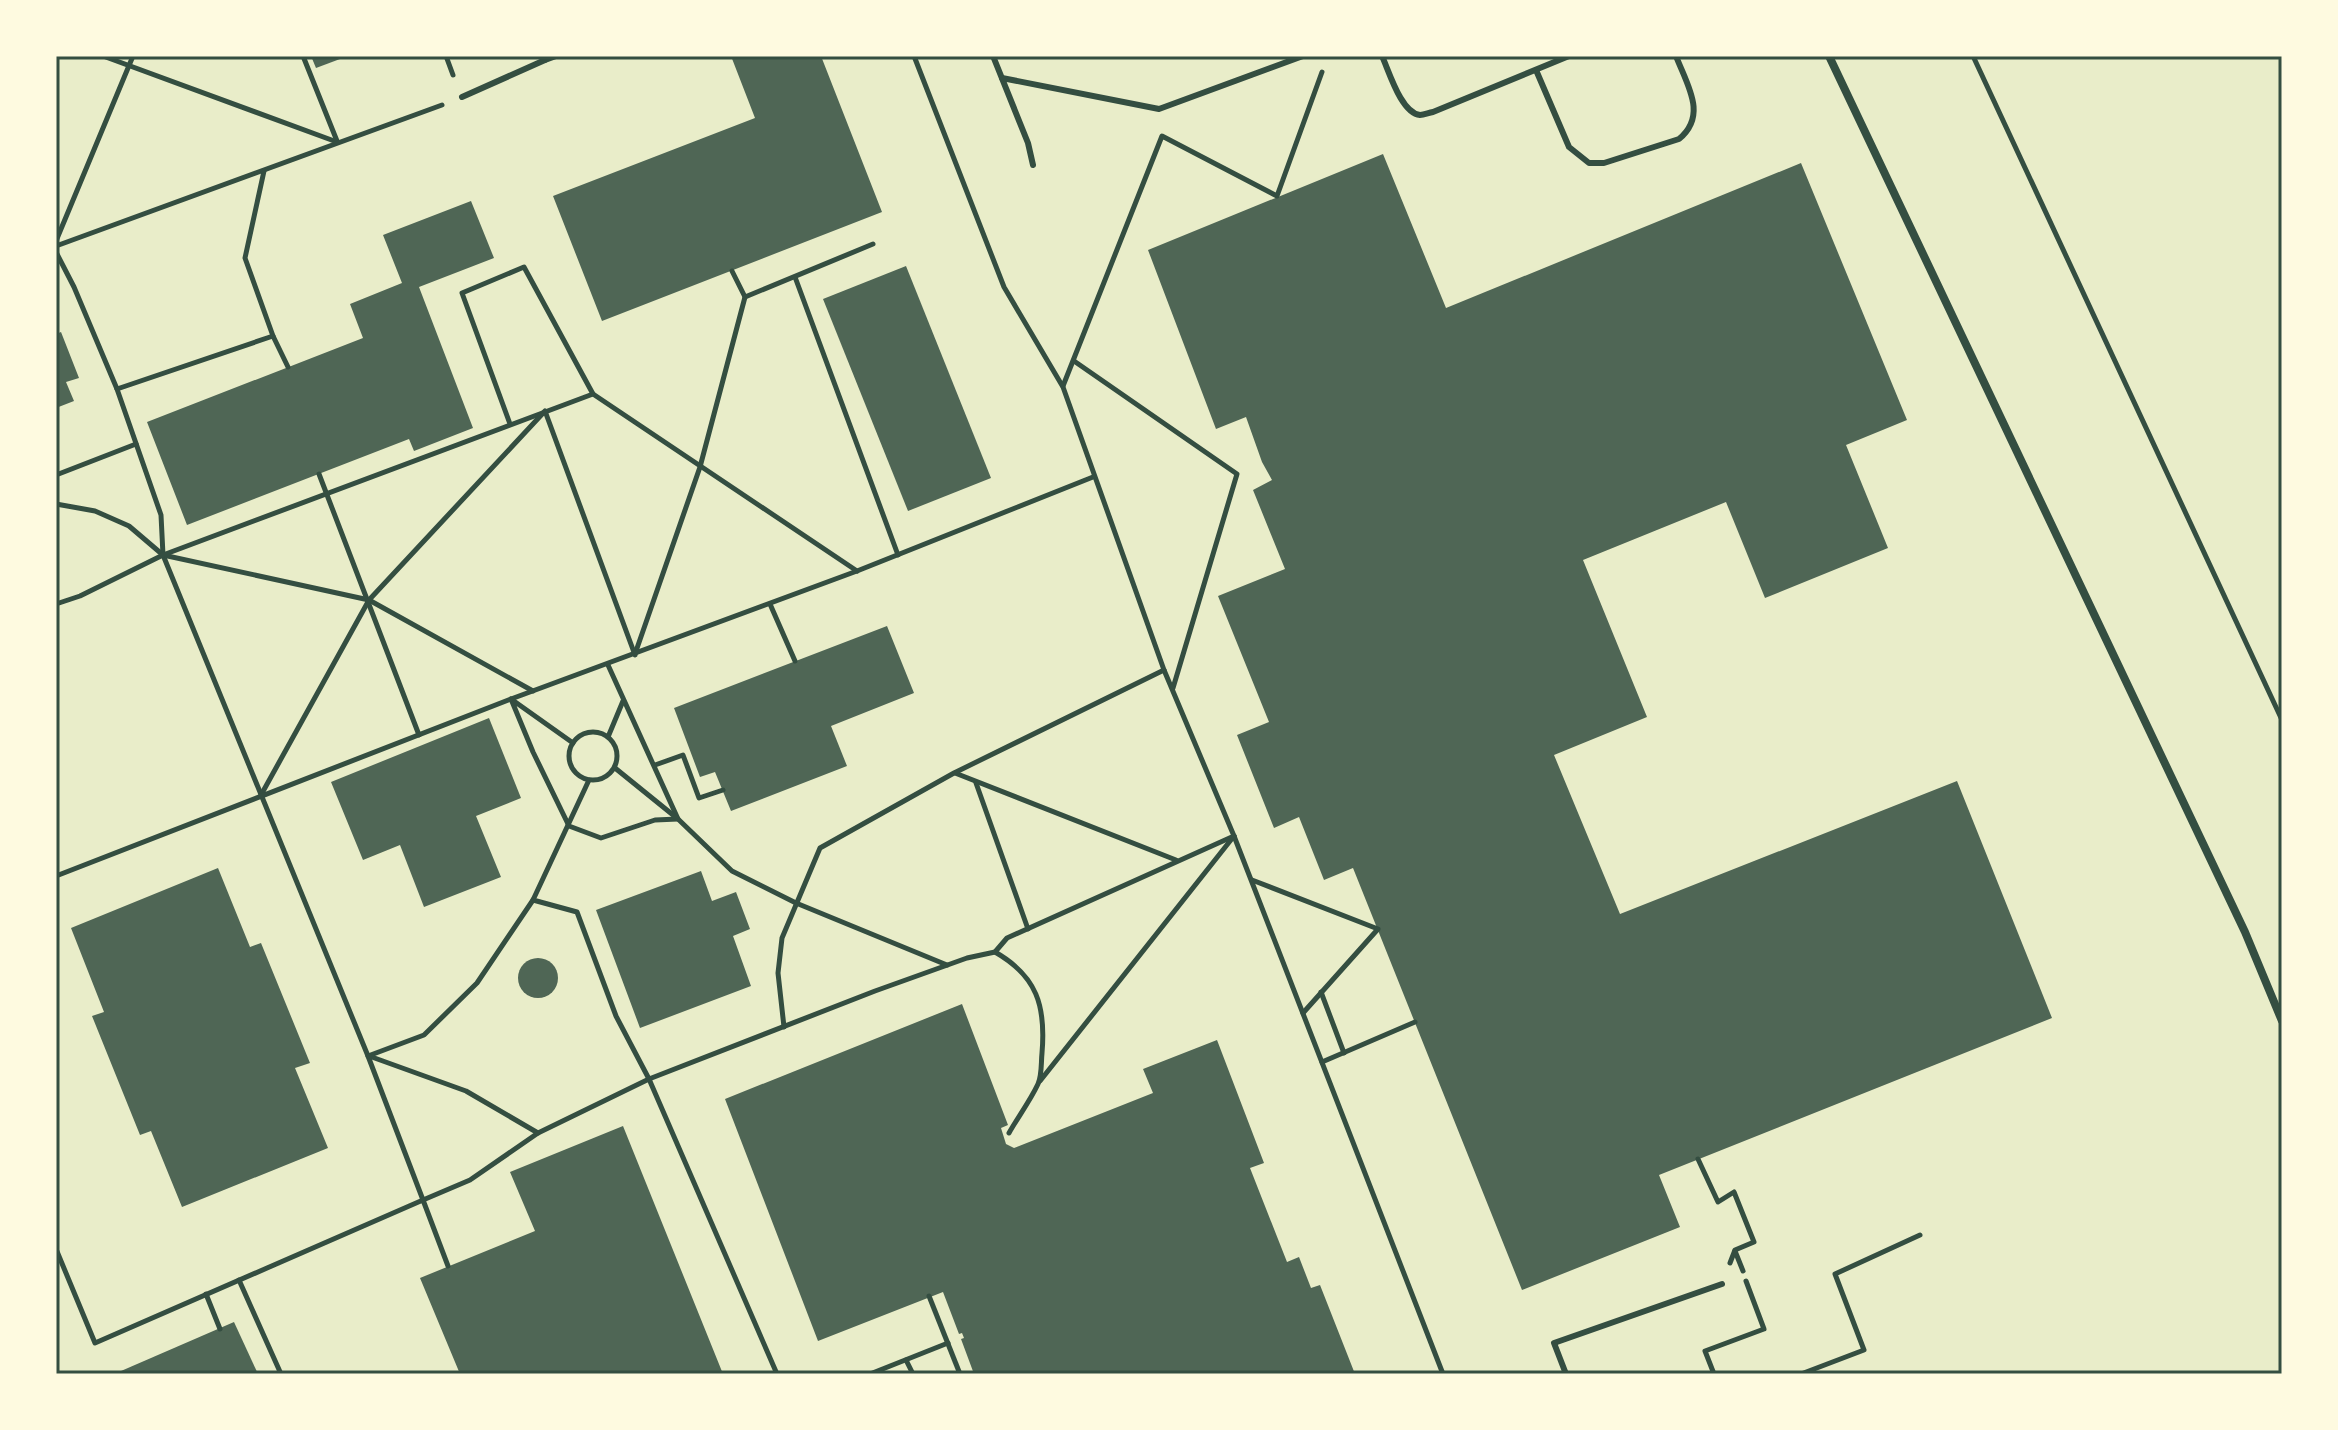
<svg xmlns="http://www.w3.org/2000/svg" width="2338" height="1430" viewBox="0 0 2338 1430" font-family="'Exo 2',sans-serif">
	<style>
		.building { fill: #4f6655 }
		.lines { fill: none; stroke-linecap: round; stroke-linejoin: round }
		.path { stroke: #344e41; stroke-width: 5 }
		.service { stroke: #344e41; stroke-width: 6 }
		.minor { stroke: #344e41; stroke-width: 8 }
		.neatline { fill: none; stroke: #344e41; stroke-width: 3 }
	</style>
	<rect width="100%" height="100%" fill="#e9edc9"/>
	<g class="building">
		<polygon points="311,56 348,56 316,68"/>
		<polygon points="731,56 821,56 882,212 602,321 553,196 755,118"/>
		<polygon points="1383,154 1446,308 1801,163 1907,420 1846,445 1888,548 1765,598 1726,502 1583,560 1647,717 1554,755 1620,914 1957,781 2052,1018 1659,1175 1680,1227 1522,1290 1353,868 1324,880 1299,817 1274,828 1237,735 1269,722 1218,596 1285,569 1253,490 1272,480 1262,462 1246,417 1216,429 1148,250"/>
		<polygon points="471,201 494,258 419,287 473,428 414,451 409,439 187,525 147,422 363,338 350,304 402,283 383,235"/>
		<polygon points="906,266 991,478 908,511 823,299"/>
		<polygon points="61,332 79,378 66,382 74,401 56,408 56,334"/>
		<polygon points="887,626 914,693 831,726 847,766 731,811 715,772 700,777 674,708"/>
		<polygon points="489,718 521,798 476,816 501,877 424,907 400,845 363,860 331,782"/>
		<polygon points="218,868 250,947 261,943 310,1063 295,1068 328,1148 182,1207 151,1131 140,1135 92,1016 104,1012 71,928"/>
		<polygon points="701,871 712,901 736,892 750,929 733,936 751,986 640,1028 596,910"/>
		<circle cx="538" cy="978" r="20"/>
		<polygon points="962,1004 1008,1125 1001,1128 1006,1144 1014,1148 1153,1093 1143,1069 1217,1040 1264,1163 1250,1168 1287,1262 1299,1257 1311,1288 1320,1285 1355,1374 974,1374 961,1339 964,1338 962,1333 959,1334 943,1292 818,1341 725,1099"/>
		<polygon points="623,1126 723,1374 460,1374 420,1278 535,1231 510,1172"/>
		<polygon points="234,1322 258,1374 122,1374 121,1371"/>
	</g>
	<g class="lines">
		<g class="path">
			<polyline points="103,56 337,142"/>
			<polyline points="303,56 337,141"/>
			<polyline points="446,56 453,75"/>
			<polyline points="1973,56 2282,720"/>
			<polyline points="264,171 245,258 273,336 288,367"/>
			<polyline points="56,241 133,56"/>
			<polyline points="56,246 442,105"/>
			<polyline points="56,252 74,287 117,389 161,515 163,555 368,1056 423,1200 470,1180 538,1133 649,1079 875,991 967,958 995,952 1007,938 1234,836 1164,670 1063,387 1004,287 914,56"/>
			<polyline points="732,271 745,297"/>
			<polyline points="795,277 898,555"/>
			<polyline points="1074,361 1237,474 1173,688"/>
			<polyline points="1063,386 1162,136 1277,196 1322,72"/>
			<polyline points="117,389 273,336"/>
			<polyline points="510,424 462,293 524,267 593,394 857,571"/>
			<polyline points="319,474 419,735"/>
			<polyline points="56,475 136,444"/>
			<polyline points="56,504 95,511 129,526 163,555 369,600 533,691"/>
			<polyline points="56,604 80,596 163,555 593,394"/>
			<polyline points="770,604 795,661"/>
			<polyline points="635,654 700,467 745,297 873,244"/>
			<circle cx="593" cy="756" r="24"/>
			<polyline points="608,737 623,701"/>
			<polyline points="573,743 511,699 533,752 569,826 601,838 655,820 678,819 608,665"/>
			<polyline points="655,765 683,755 699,798 723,790"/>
			<polyline points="615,768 678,819 732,871 796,903 947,965"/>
			<polyline points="955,773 1176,860"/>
			<polyline points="589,780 533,900 577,912 616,1016 649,1079 777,1374"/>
			<polyline points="976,783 1028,929"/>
			<polyline points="261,795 369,600 545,411 635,655"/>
			<polyline points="1234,836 1443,1374"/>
			<polyline points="56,876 511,699 857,571 1093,477"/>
			<polyline points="1252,880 1378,929 1303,1013"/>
			<path d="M995,952c42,24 51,54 47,101 -1,10 0,22 -4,31 -8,17 -20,33 -29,49"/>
			<polyline points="1321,992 1344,1053"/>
			<polyline points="784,1027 778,973 782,938 820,848 954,773 1164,670"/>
			<polyline points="368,1056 424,1035 477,983 533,900"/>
			<polyline points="369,1056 466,1091 538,1133"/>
			<polyline points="1322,1062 1415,1022"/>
			<polyline points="1040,1081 1234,836"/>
			<polyline points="1698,1159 1718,1202 1734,1192 1754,1242 1735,1250 1730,1263"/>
			<polyline points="56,1249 95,1343 423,1200 448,1266"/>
			<polyline points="1735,1251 1743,1271"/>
			<polyline points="239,1280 281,1374"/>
			<polyline points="206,1294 220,1329"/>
			<polyline points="929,1296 960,1374"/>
			<polyline points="906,1360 913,1374"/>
			<polyline points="870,1374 948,1343"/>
			<polyline points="1714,1374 1705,1351 1764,1329 1746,1281"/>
			<polyline points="1801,1374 1864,1350 1835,1274 1920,1235"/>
		</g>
		<g class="service">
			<polyline points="543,56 545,60 556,56"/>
			<polyline points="993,56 1028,143 1033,165"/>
			<path d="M1382,56c7,15 19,57 38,59 4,0 8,-2 13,-3l136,-56"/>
			<path d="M1536,70l33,77 20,16h15l75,-24c29,-24 8,-54 -3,-83"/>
			<polyline points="1002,78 1159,109 1303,56"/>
			<polyline points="462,97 545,60"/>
			<polyline points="1566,1374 1554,1343 1722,1284"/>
		</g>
		<polyline class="minor" points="1829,56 2245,932 2282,1021"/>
	</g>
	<rect width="2338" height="1430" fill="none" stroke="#fefae0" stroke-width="116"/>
	<rect x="58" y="58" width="2222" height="1314" class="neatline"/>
</svg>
